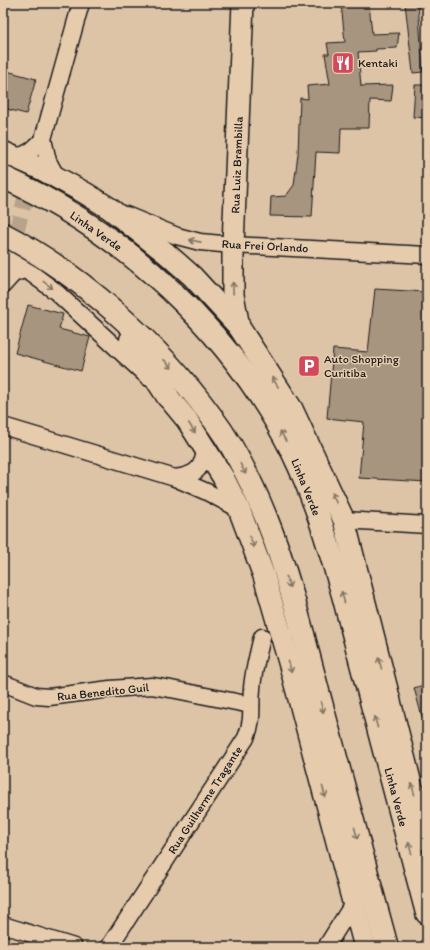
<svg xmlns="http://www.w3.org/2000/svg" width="430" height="950" viewBox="0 0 430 950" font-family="Itim,sans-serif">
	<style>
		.building { fill: #a89580; stroke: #1c1c1c }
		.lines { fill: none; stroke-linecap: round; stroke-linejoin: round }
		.minor-tunnel { stroke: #b7a28b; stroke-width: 16; stroke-dasharray: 16 8; stroke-linecap: butt }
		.minor-casing { stroke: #1c1c1c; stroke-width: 19 }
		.major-casing { stroke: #1c1c1c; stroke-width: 24 }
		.highway-casing { stroke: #1c1c1c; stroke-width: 25 }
		.minor { stroke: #e6cbad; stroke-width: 16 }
		.major { stroke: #e6cbad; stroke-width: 21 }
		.highway { stroke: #e6cbad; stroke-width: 22 }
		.oneway { stroke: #817464 }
		.labels { text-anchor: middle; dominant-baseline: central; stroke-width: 3; stroke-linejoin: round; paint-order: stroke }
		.poi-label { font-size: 12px; fill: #1c1c1c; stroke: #e6cbad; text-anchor: start }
		.street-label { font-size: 12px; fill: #1c1c1c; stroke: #e6cbad }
	</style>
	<rect width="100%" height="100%" fill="#dec4a7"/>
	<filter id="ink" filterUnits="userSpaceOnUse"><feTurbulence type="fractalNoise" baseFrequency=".025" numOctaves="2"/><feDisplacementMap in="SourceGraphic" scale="8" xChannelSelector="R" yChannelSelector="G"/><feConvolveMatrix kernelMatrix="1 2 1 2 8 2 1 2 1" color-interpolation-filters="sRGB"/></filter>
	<g filter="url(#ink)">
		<g class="building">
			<polygon points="341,3 369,3 372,34 399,33 397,48 376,49 376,51 358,52 361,86 393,85 391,101 370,100 369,128 341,128 340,153 316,152 312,217 270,216 271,197 286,196 294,185 298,154 300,98 308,99 307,86 330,84 325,54 329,54 327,43 345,42"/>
			<polygon points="405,3 418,3 423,72 413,73"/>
			<polygon points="3,70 36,79 26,114 3,108"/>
			<polygon points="415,85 424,85 425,87 427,88 427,118 413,117"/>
			<polygon points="375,289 427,292 427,482 359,478 364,422 327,418 333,349 368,352"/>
			<polygon points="28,305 63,314 59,329 90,337 81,371 15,353"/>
			<polygon points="427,684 427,723 424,724 414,688"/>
		</g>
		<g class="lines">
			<polyline class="minor-tunnel" points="3,278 37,157"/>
			<g class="minor-casing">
				<g id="minor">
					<polyline points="43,139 48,161 56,176"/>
					<path d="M15,157c13,-2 19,-8 28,-18l38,-136"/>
					<polyline points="126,215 177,236 200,242 233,245 427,255"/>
					<polyline points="3,257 32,274 55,291 149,378"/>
					<polyline points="3,285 13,274 24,270"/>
					<polyline points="3,426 175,478 207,492 239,509"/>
					<path d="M175,478c22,-3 27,-9 31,-30"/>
					<polyline points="344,520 427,525"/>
					<polyline points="3,683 36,696 49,697 110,689 152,686 171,689 251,705"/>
					<polyline points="3,925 74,947"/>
					<path d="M109,947l137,-209c8,-20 4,-29 6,-49 1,-17 6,-35 10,-52"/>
					<polyline points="326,947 353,904"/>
				</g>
			</g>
			<g class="major-casing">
				<g id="major">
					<polyline points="3,152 43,170 85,193 109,208 166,253 192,276 239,327 292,409 344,520 411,784 427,840"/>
					<polyline points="239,327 233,295 233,245 243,3"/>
					<polyline points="168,397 187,420 223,477 239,509 251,541 264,576 291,669 365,947"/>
				</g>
			</g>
			<g class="highway-casing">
				<g id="highway">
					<path d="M3,177c123,56 229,155 290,276 22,45 36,94 50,142l84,318"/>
					<path d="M3,234c78,40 157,112 208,182 23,30 42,69 56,104 24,60 38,124 55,186 22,81 43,161 65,241"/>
					<polyline points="131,340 168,397"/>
				</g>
			</g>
			<use href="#minor" class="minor"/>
			<use href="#major" class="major"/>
			<use href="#highway" class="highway"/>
		</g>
		<defs><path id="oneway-shaft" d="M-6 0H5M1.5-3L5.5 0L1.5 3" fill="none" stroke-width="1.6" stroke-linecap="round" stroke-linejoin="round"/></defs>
		<g class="oneway">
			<use href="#oneway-shaft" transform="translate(195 241) rotate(-169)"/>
			<use href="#oneway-shaft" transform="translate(48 285) rotate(36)"/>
			<use href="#oneway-shaft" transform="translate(233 288) rotate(-92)"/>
			<use href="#oneway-shaft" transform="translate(168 364) rotate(47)"/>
			<use href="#oneway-shaft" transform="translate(275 382) rotate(-122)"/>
			<use href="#oneway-shaft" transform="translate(192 428) rotate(57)"/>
			<use href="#oneway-shaft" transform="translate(283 436) rotate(-119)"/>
			<use href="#oneway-shaft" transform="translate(243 469) rotate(62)"/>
			<use href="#oneway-shaft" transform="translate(334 498) rotate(-114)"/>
			<use href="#oneway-shaft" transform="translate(252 542) rotate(70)"/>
			<use href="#oneway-shaft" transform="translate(288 582) rotate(73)"/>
			<use href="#oneway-shaft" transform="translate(343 597) rotate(-105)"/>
			<use href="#oneway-shaft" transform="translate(380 663) rotate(-104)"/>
			<use href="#oneway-shaft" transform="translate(290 667) rotate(75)"/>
			<use href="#oneway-shaft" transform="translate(322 707) rotate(75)"/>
			<use href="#oneway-shaft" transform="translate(376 722) rotate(-105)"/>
			<use href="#oneway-shaft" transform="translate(413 789) rotate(-105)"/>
			<use href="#oneway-shaft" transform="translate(324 792) rotate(75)"/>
			<use href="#oneway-shaft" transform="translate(356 833) rotate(75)"/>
			<use href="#oneway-shaft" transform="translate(410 848) rotate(-105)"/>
		</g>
	</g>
	<defs>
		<g id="restaurant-square" transform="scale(1.15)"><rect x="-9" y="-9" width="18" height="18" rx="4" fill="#d1495b" stroke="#e6cbad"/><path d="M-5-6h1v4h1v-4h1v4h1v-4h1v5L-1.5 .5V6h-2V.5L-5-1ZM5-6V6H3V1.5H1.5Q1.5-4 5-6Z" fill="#fff"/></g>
		<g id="parking-square" transform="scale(1.15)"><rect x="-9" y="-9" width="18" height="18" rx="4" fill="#d1495b" stroke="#e6cbad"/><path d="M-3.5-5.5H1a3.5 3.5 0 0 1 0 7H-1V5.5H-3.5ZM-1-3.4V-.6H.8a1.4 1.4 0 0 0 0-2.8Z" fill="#fff"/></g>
	</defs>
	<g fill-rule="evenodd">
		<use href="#restaurant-square" x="343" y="63"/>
		<use href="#parking-square" x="309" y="366"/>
	</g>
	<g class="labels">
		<g class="poi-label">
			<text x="358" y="63">Kentaki</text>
			<text x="324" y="359">Auto Shopping<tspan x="324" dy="14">Curitiba</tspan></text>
		</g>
		<g class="street-label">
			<text transform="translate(237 165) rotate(-88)">Rua Luiz Brambilla</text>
			<text transform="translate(96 231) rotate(35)">Linha Verde</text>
			<text transform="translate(265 246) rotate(3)">Rua Frei Orlando</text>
			<text transform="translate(306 487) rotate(68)">Linha Verde</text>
			<text transform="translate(103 692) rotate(-6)">Rua Benedito Guil</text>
			<text transform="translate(396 797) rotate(75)">Linha Verde</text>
			<text transform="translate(205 800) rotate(-57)">Rua Guilherme Tragante</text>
		</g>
	</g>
	<rect width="430" height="950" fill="none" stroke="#e6cbad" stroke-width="16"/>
	<rect x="8" y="8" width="414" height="934" fill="none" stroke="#1c1c1c" stroke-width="1.5" filter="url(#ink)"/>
</svg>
